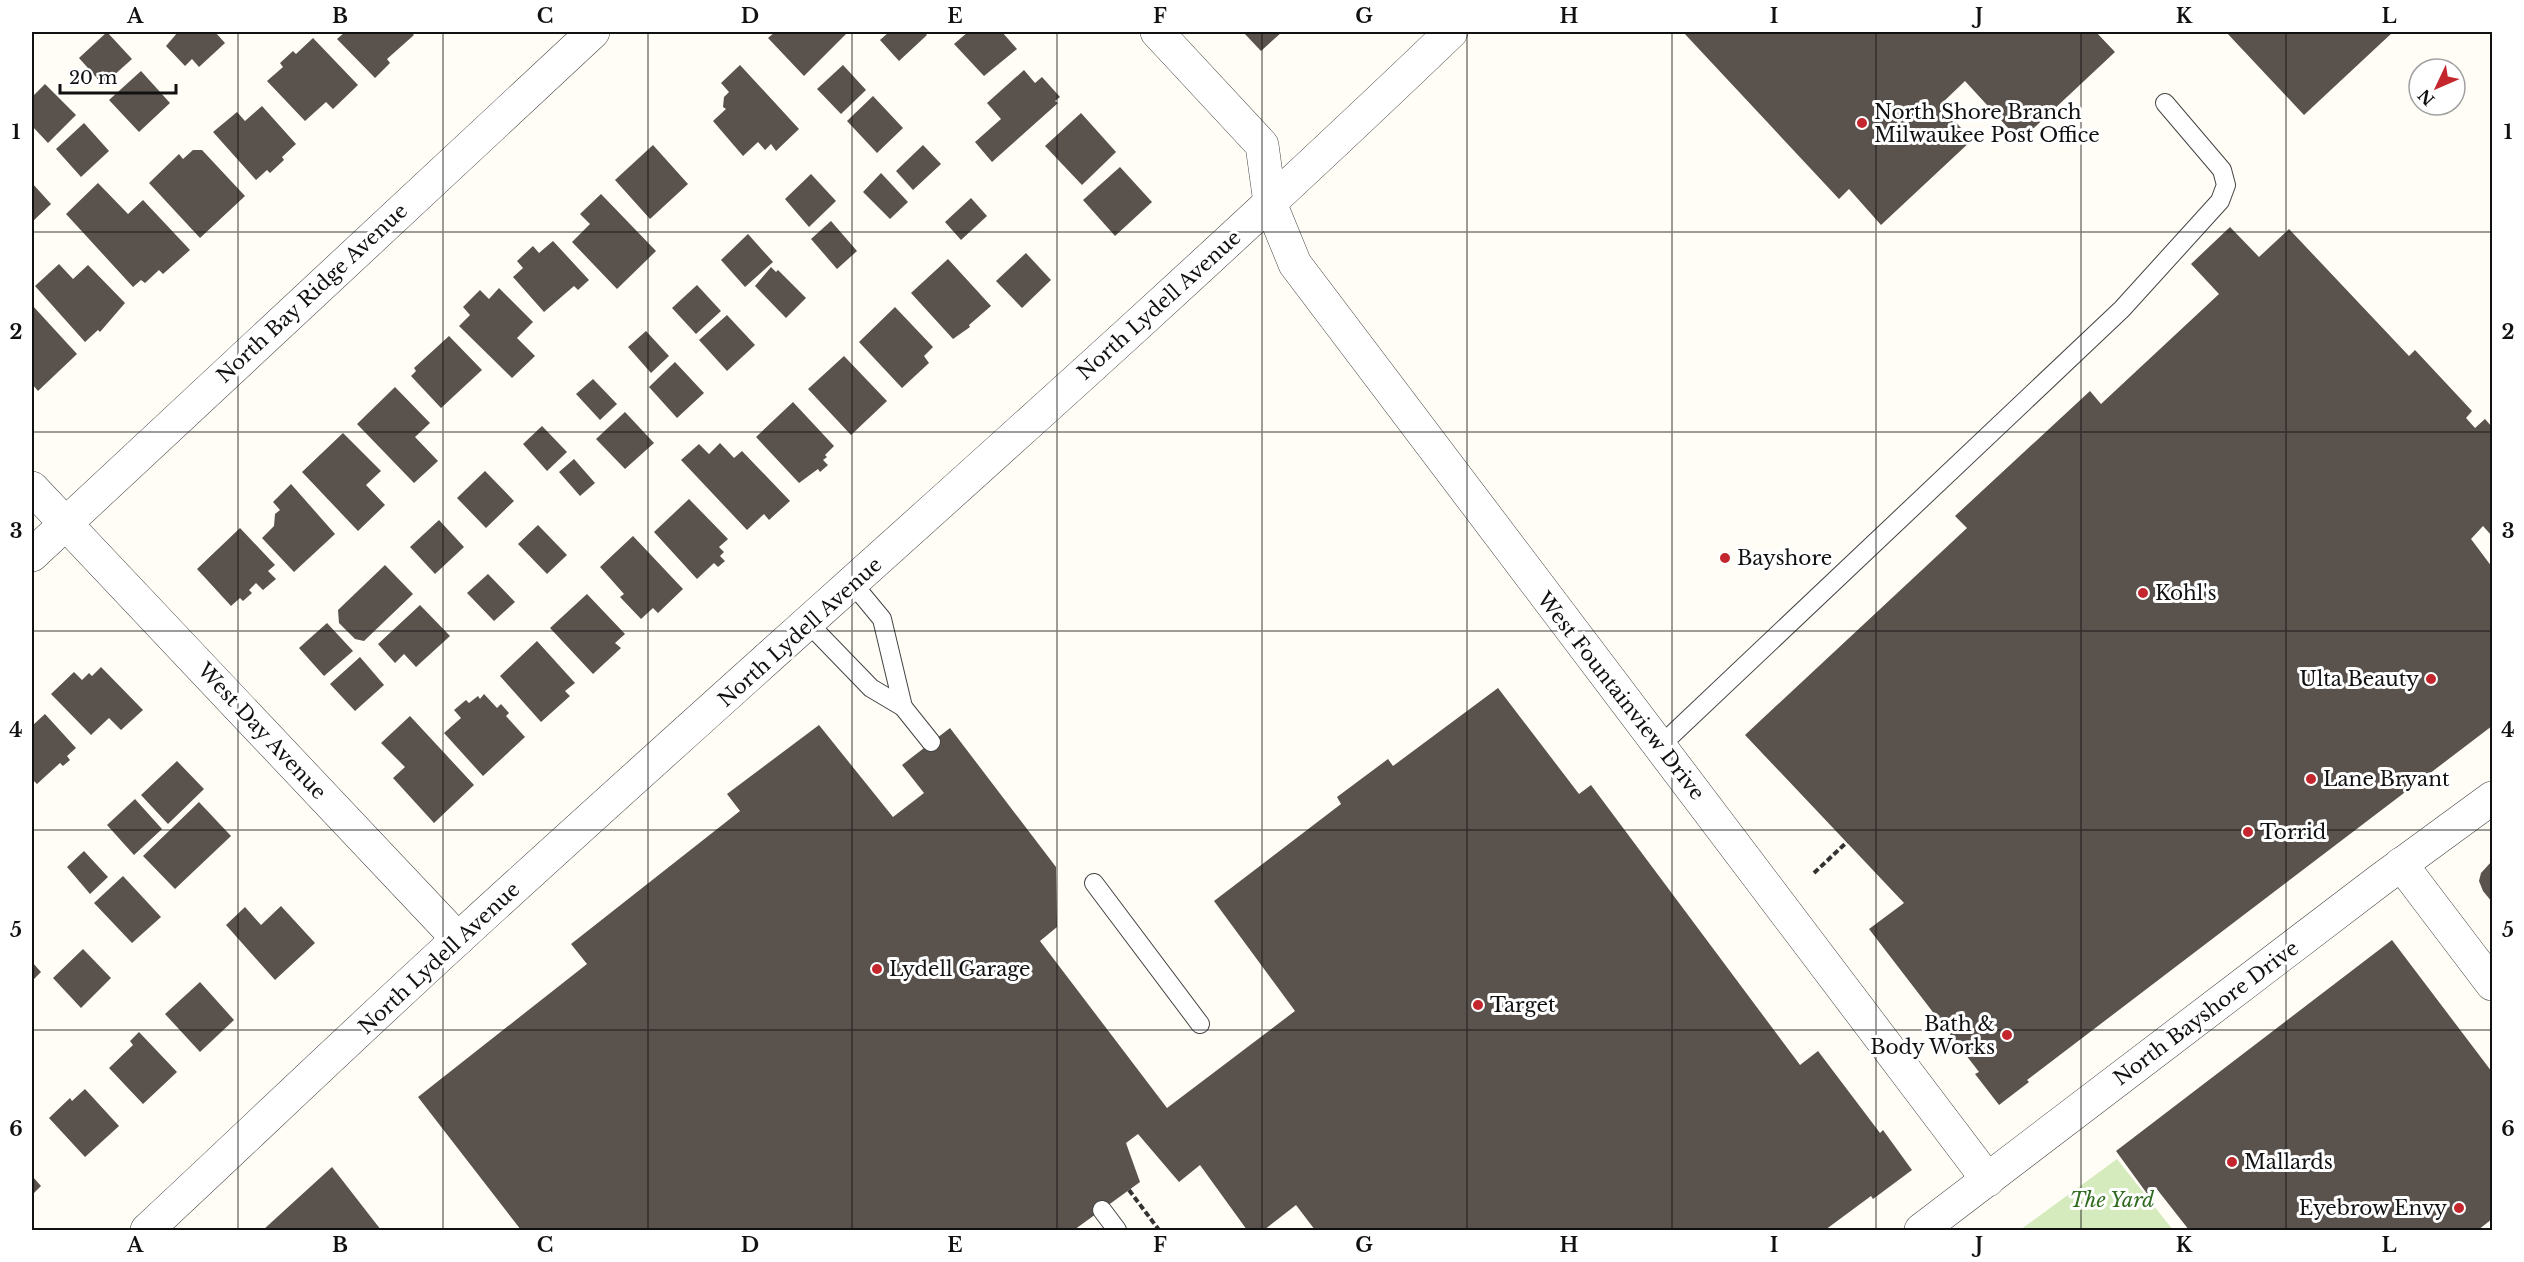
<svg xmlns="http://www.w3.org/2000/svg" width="2524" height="1262" viewBox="0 0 2524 1262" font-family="'Libre Baskerville',serif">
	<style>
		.green { fill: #d5ebbd }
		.building { fill: #5a524d }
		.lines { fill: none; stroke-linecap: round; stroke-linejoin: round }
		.service-casing { stroke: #444; stroke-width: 20 }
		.minor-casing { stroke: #444; stroke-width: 34 }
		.path { stroke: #333; stroke-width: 4; stroke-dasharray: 6 3; stroke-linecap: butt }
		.service { stroke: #fff; stroke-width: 18 }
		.minor { stroke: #fff; stroke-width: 33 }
		.grid { fill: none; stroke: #111; stroke-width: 1.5; stroke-opacity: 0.55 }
		.poi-dot { fill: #c4262e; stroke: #fff; stroke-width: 2 }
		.labels { text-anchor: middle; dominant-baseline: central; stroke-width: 6; stroke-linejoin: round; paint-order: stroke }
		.poi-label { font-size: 20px; fill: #111; stroke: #fff; text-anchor: start }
		.street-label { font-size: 20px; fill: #111; stroke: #fff }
		.park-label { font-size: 20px; font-style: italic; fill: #2f6b1f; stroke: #fff }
		.neatline { fill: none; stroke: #111; stroke-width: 2 }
		.grid-label { font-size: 20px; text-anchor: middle; font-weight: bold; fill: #111 }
	</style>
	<rect width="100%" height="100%" fill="#fffdf5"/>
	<polygon class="green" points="2117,1159 2173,1230 2020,1230"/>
	<g class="building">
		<polygon points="107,32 132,59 103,85 79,58"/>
		<polygon points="178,32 215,32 225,43 199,67 192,59 185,66 166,46"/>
		<polygon points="345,32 411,32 414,35 387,59 390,63 375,78 337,39"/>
		<polygon points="775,32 844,32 846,34 804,76 768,38"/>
		<polygon points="889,32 924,32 927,35 899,61 880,40"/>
		<polygon points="968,32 1002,32 1017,49 984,76 954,44"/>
		<polygon points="1243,32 1282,32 1261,51"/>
		<polygon points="1683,32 2096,32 2115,52 2020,141 1965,81 1940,105 1972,140 1881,225 1849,189 1839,199"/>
		<polygon points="2226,32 2393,32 2304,115"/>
		<polygon points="313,38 358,85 333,109 326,102 305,121 267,81 283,67 280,63 293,51 296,54"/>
		<polygon points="740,65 799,129 776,151 771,144 765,150 758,142 743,156 713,121 726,109 723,107 724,97 729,92 721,83"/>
		<polygon points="843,65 866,90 841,114 817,89"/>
		<polygon points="1024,70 1035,83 1042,77 1060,97 1055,101 1058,103 992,162 975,142 1001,119 987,103"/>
		<polygon points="141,71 170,103 139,132 109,100"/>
		<polygon points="45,84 76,115 48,143 32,126 32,97"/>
		<polygon points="873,96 903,128 877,153 847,121"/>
		<polygon points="262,106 296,144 282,157 284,160 270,173 267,170 256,180 213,132 237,112 245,121"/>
		<polygon points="1081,113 1116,152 1082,185 1045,146"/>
		<polygon points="84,123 109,151 81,177 56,149"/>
		<polygon points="653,145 688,184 650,219 615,180"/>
		<polygon points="923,145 941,164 913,190 896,171"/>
		<polygon points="193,150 202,150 245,196 200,238 149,183 179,154 183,159"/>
		<polygon points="1120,167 1152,202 1115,236 1083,200"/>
		<polygon points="881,173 908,202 890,219 863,192"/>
		<polygon points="811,174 836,201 809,227 785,199"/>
		<polygon points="32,183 51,204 32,222"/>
		<polygon points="98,183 128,214 143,200 190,250 163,274 159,270 145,283 141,280 133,287 66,214"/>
		<polygon points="601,194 656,251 617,289 572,242 590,224 580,214"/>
		<polygon points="971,198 987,216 961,240 945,222"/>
		<polygon points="831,221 857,251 837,269 811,239"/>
		<polygon points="2230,227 2259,257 2289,229 2409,356 2415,350 2472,411 2466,418 2475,428 2485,419 2492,427 2492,536 2483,526 2471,539 2492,567 2492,726 2027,1080 2029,1082 1999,1105 1975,1074 1979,1072 1869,929 1904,903 1745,735 1967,528 1955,516 2090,391 2101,404 2219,294 2191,264"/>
		<polygon points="748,234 773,262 745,287 721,260"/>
		<polygon points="553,241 589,280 578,290 574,286 544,312 513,277 523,268 517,261 533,246 539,253"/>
		<polygon points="1026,253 1051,280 1022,308 996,281"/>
		<polygon points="948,259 991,306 969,325 970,327 953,339 911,293"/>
		<polygon points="59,264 73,279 88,265 125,303 100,332 98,330 85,342 35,286"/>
		<polygon points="771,267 776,272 778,270 806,298 786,318 755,286"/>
		<polygon points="697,285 721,311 696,334 672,308"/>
		<polygon points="499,288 533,322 517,338 535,356 512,378 459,326 470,315 463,307 480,290 489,299"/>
		<polygon points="32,305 77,354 38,391 32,384"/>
		<polygon points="895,307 933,347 924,356 929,363 902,388 859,342"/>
		<polygon points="727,315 755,345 727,371 699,340"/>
		<polygon points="646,331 669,356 651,373 628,347"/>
		<polygon points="449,336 482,370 441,408 411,376 416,371 414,368"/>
		<polygon points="844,356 887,401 851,435 808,389"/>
		<polygon points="675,362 704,393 677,418 649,387"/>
		<polygon points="593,379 617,404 600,420 576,394"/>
		<polygon points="395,387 430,423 415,437 438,461 414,483 357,424"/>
		<polygon points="793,402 834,446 825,455 827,457 823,460 828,465 820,472 818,469 799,483 756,437"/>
		<polygon points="625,412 654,443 625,469 596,439"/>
		<polygon points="542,426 567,452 547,471 523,444"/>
		<polygon points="343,433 381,471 366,485 385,505 358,531 302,472"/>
		<polygon points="720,443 734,458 742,451 790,501 769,520 764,514 747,530 681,460 699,444 709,454"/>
		<polygon points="574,459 595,483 580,496 559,472"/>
		<polygon points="485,471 514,501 486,528 457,498"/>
		<polygon points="291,484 335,534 294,572 262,538 274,526 275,514 280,510 273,502"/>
		<polygon points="689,499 728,539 719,547 724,552 720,556 725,561 718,567 714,563 697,579 654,532"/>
		<polygon points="439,520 464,547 435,574 410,547"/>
		<polygon points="538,525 567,555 547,574 518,544"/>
		<polygon points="240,528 275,565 268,571 276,579 263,590 256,583 249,590 252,593 243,601 240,598 231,606 197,569"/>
		<polygon points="633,536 683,589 658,613 653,608 641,619 620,597 624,594 600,567"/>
		<polygon points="385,565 413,594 364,641 355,639 339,623 338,610"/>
		<polygon points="488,574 515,602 494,621 467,593"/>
		<polygon points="587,594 625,634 615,643 621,648 593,674 550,628"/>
		<polygon points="420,605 450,636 416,667 404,654 395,663 378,644"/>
		<polygon points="327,623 353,651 324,676 299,648"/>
		<polygon points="537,641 575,683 565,691 570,696 541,722 500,676"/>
		<polygon points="360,657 384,685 355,711 330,684"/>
		<polygon points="101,667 143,710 121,730 109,718 91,735 51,694 74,672 82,680 89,673 92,676"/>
		<polygon points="1498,688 1579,794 1591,785 1800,1065 1818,1051 1880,1133 1883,1130 1912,1170 1873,1199 1871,1196 1825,1230 1315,1230 1296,1205 1264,1230 1247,1230 1200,1165 1179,1182 1138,1134 1126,1143 1140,1182 1074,1230 521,1230 418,1097 587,964 571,944 740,811 727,794 819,725 893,817 924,793 902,765 950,728 1056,867 1057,927 1040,941 1167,1108 1295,1011 1214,901 1341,804 1337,797 1388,759 1393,766"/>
		<polygon points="484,694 497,708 501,704 509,713 506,716 525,737 483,776 444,733 461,718 454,710 466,700 469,703 478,696 480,699"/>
		<polygon points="45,714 76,748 67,756 70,760 63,766 60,763 37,784 32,779 32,723 33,725"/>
		<polygon points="410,716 474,785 434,823 393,778 405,767 381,743"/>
		<polygon points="177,761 204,789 168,824 141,795"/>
		<polygon points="135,799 162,829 134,855 107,825"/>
		<polygon points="199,802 231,836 175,889 143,856"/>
		<polygon points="84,851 108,877 90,894 67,867"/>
		<polygon points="2492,861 2492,902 2483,891 2479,881 2481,873"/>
		<polygon points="123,876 161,917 132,943 94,903"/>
		<polygon points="281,906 315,943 275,980 226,925 245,907 261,925"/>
		<polygon points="2392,940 2492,1072 2492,1219 2478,1230 2189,1230 2156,1188 2148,1195 2116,1151"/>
		<polygon points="83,949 111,978 81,1008 53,978"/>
		<polygon points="32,962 41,972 32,981"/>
		<polygon points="200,982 234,1020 200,1052 165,1014"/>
		<polygon points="139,1032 177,1072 143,1104 109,1068 133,1045 130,1041"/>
		<polygon points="85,1089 119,1126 85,1157 49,1118 70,1098 72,1101"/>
		<polygon points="332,1167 381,1230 263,1230"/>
		<polygon points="32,1176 41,1186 32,1195"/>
	</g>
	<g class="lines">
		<g class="service-casing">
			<g id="service">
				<polyline points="853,584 882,619 903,707"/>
				<polyline points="809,624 871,688 903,707 931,742"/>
				<polyline points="1660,746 2122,309 2220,201 2226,185 2222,170 2165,103"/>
				<polyline points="1094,883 1200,1024"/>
				<polyline points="1102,1210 1117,1230"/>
			</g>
		</g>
		<g class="minor-casing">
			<g id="minor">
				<polyline points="1157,32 1262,145 1270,203 1295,264 1988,1180"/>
				<polyline points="32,488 458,939"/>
				<polyline points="32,555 593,32"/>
				<polyline points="2401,864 2492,984"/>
				<path d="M147,1230c104,-97 207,-196 312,-292 330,-303 669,-596 992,-906"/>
				<polyline points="1921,1230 2380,880 2492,798"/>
			</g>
		</g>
		<g class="path">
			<polyline points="1814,873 1847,842"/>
			<polyline points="1129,1190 1159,1230"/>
		</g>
		<use href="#service" class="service"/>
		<use href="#minor" class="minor"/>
	</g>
	<path class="grid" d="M238,32v1198M443,32v1198M648,32v1198M852,32v1198M1057,32v1198M1262,32v1198M1467,32v1198M1672,32v1198M1876,32v1198M2081,32v1198M2286,32v1198M32,232h2460M32,432h2460M32,631h2460M32,830h2460M32,1030h2460"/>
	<g class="poi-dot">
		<circle cx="1862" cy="123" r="6"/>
		<circle cx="1725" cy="558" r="6"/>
		<circle cx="2143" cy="593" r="6"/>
		<circle cx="2431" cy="679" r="6"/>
		<circle cx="2311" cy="779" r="6"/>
		<circle cx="2248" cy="832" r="6"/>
		<circle cx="877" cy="969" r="6"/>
		<circle cx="1478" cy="1005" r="6"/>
		<circle cx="2007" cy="1035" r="6"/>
		<circle cx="2232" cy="1162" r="6"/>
		<circle cx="2459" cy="1208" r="6"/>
	</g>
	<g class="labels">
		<g class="poi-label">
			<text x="1874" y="112">North Shore Branch<tspan x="1874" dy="23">Milwaukee Post Office</tspan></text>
			<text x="1737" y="558">Bayshore</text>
			<text x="2155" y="593">Kohl's</text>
			<text x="2419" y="679" text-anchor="end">Ulta Beauty</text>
			<text x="2323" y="779">Lane Bryant</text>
			<text x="2260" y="832">Torrid</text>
			<text x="889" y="969">Lydell Garage</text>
			<text x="1490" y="1005">Target</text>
			<text x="1995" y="1024" text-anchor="end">Bath &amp;<tspan x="1995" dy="23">Body Works</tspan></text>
			<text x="2244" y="1162">Mallards</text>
			<text x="2447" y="1208" text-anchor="end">Eyebrow Envy</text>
		</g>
		<g class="street-label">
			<text transform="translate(312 293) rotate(-43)">North Bay Ridge Avenue</text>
			<text transform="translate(1159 305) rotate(-42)">North Lydell Avenue</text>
			<text transform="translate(800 632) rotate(-42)">North Lydell Avenue</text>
			<text transform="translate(1621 696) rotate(52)">West Fountainview Drive</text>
			<text transform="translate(262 731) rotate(47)">West Day Avenue</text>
			<text transform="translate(439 958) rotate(-43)">North Lydell Avenue</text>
			<text transform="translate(2206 1013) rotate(-37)">North Bayshore Drive</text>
		</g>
		<g class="park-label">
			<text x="2112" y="1200">The Yard</text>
		</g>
	</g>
	<rect width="2524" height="1262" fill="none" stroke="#ffffff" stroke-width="66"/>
	<g transform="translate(2437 87) rotate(226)"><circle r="28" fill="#ffffff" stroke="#a0a0a0" stroke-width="1.5"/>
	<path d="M0-4.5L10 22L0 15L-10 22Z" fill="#c4262e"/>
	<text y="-9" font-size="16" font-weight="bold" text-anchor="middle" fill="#111111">N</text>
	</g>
	<path d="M60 84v9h116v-9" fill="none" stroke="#111111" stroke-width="3"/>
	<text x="69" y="84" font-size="18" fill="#111111" stroke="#ffffff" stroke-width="4.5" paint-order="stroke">20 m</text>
	<rect x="33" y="33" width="2458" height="1196" class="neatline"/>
	<g class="grid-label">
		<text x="135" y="23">A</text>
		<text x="340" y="23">B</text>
		<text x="545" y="23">C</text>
		<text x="750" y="23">D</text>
		<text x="955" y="23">E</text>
		<text x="1160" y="23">F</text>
		<text x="1364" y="23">G</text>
		<text x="1569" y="23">H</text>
		<text x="1774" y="23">I</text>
		<text x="1979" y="23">J</text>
		<text x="2184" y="23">K</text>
		<text x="2389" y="23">L</text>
		<text x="16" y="139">1</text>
		<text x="2508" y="139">1</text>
		<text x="16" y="339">2</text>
		<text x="2508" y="339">2</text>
		<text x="16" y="538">3</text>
		<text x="2508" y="538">3</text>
		<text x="16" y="737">4</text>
		<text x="2508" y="737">4</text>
		<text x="16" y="937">5</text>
		<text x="2508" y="937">5</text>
		<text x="16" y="1136">6</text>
		<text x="2508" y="1136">6</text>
		<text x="135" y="1252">A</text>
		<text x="340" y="1252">B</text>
		<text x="545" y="1252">C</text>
		<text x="750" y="1252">D</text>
		<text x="955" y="1252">E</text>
		<text x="1160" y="1252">F</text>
		<text x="1364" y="1252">G</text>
		<text x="1569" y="1252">H</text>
		<text x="1774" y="1252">I</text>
		<text x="1979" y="1252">J</text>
		<text x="2184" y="1252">K</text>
		<text x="2389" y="1252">L</text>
	</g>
</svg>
